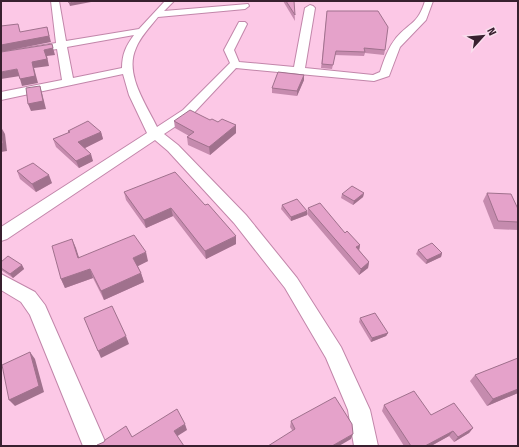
<svg xmlns="http://www.w3.org/2000/svg" width="519" height="447" viewBox="0 0 519 447" font-family="'Fira Sans',sans-serif">
	<style>
		.lines { fill: none; stroke-linecap: round; stroke-linejoin: round }
		.minor-casing { stroke: #c286aa; stroke-width: 2 }
		.minor { fill: #fff; fill-rule: evenodd }
		.wall { fill: #c58bae }
		.shaded-wall { fill: #a0718d }
		.building { fill: #e5a2ca; stroke: #a0718d }
	</style>
	<rect width="100%" height="100%" fill="#fcc8e6"/>
	<g class="lines">
		<g class="minor-casing">
			<g id="minor">
				<path d="M51,1h8l7,40 73,-12 26,-28h9l-10,10 84,-7 1,2 -4,3 -87,8c-8,10 -18,20 -22,31 -12,26 10,56 21,79l26,-17 47,-47 -6,-13 15,-28h6l2,2 -13,26 5,12 55,5 11,-59 5,-3 3,1 2,2 -10,60 68,7 7,-3c4,-12 8,-24 16,-34 14,-16 22,-14 29,-37h8l-7,19 -26,27 -11,29 -15,5 -138,-13 -45,48 -27,18 14,11 68,70 51,63 44,69 29,63 8,36h-24l-6,-36 -22,-52 -41,-70 -51,-65 -66,-72 -13,-11 -148,99 -6,2v-14l146,-94 -18,-38 -6,-21 -122,26v-8l61,-12 -5,-31 -56,9v-6l55,-9zM134,35c-8,11 -12,19 -12,33l-49,10 -6,-31z"/>
				<polygon points="1,274 35,292 45,305 107,446 83,446 30,315 21,302 1,290"/>
			</g>
		</g>
		<use href="#minor" class="minor"/>
	</g>
	<g class="wall">
		<polygon points="283,1 294,1 295,21"/>
		<polygon points="327,11 385,50 384,55 365,53 364,56 335,55 332,69 321,68"/>
		<polygon points="304,75 304,80 297,96 272,93 272,88"/>
		<polygon points="210,120 236,133 210,155 188,145 187,137 189,136 175,128 174,121"/>
		<polygon points="68,131 101,132 103,139 85,148 93,161 79,168 56,147 53,139 68,133"/>
		<polygon points="17,171 52,183 36,192 20,179"/>
		<polygon points="124,192 205,205 236,244 206,259 173,216 146,228 126,200"/>
		<polygon points="364,193 363,197 353,205 341,198 342,194"/>
		<polygon points="487,193 518,209 518,230 494,229 483,201"/>
		<polygon points="282,205 307,211 307,215 291,221 281,209"/>
		<polygon points="308,208 345,233 360,245 359,250 369,262 368,268 359,275 307,214"/>
		<polygon points="72,239 79,258 148,261 138,266 141,273 144,282 104,300 93,278 65,288 61,279"/>
		<polygon points="418,250 442,253 441,257 426,264 416,254"/>
		<polygon points="1,262 22,265 24,269 13,278 1,270"/>
		<polygon points="360,318 388,333 386,336 371,342 359,322"/>
		<polygon points="518,358 518,393 487,406 470,381 475,375"/>
		<polygon points="384,405 431,415 473,428 469,433 454,442 449,436 431,446 404,446 382,411"/>
		<polygon points="291,421 351,439 292,430 290,427"/>
	</g>
	<g class="shaded-wall">
		<polygon points="79,1 90,1 91,2 70,6 69,3"/>
		<polygon points="47,27 51,42 1,52 1,45"/>
		<polygon points="52,44 55,55 47,56 49,66 34,68 38,83 22,86 20,79 32,62 44,50"/>
		<polygon points="17,69 20,76 1,79 1,72"/>
		<polygon points="304,75 304,80 297,96 297,91"/>
		<polygon points="40,86 42,93 46,109 31,111 28,104"/>
		<polygon points="236,125 236,133 210,155 209,147"/>
		<polygon points="1,127 5,134 7,151 1,152"/>
		<polygon points="101,132 103,139 81,150 78,142"/>
		<polygon points="91,154 93,161 79,168 76,161"/>
		<polygon points="49,175 52,183 36,192 32,184"/>
		<polygon points="364,193 363,197 353,205 354,201"/>
		<polygon points="171,208 173,216 146,228 144,220"/>
		<polygon points="307,211 307,215 291,221 291,217"/>
		<polygon points="236,236 236,244 206,259 205,251"/>
		<polygon points="72,239 76,248 82,267 78,258"/>
		<polygon points="360,245 359,251 356,247"/>
		<polygon points="146,252 148,261 136,267 133,258"/>
		<polygon points="442,253 441,257 426,264 427,260"/>
		<polygon points="369,262 368,268 359,275 361,269"/>
		<polygon points="22,265 24,269 13,278 10,274"/>
		<polygon points="90,269 93,278 65,288 61,279"/>
		<polygon points="141,273 144,282 104,300 101,291"/>
		<polygon points="388,333 386,336 371,342 372,338"/>
		<polygon points="126,336 129,344 101,358 98,351"/>
		<polygon points="30,352 35,359 44,392 15,406 9,400"/>
		<polygon points="518,389 518,393 487,406 493,399"/>
		<polygon points="185,424 187,430 176,437 174,431"/>
		<polygon points="473,428 469,433 454,442 458,437"/>
		<polygon points="453,431 449,436 431,446 425,446"/>
		<polygon points="353,434 351,439 339,446 332,446"/>
	</g>
	<g class="building">
		<polygon points="68,1 79,1 69,3"/>
		<polygon points="286,1 294,1 295,15"/>
		<polygon points="327,11 378,11 388,27 385,50 364,48 365,52 336,51 333,65 322,64"/>
		<polygon points="18,24 20,32 47,27 49,36 1,45 1,26"/>
		<polygon points="52,44 53,48 44,50 47,59 32,62 35,76 20,79 17,69 1,72 1,52"/>
		<polygon points="278,72 304,75 297,91 272,88"/>
		<polygon points="40,86 43,101 28,104 26,88"/>
		<polygon points="190,110 210,120 212,119 218,122 222,119 236,125 209,147 187,137 194,132 174,121"/>
		<polygon points="88,121 101,132 78,142 91,154 76,161 53,139 70,132 68,131"/>
		<polygon points="1,127 3,143 1,144"/>
		<polygon points="33,163 49,175 32,184 17,171"/>
		<polygon points="175,172 205,205 208,204 236,236 205,251 171,208 144,220 124,192"/>
		<polygon points="352,186 364,193 354,201 342,194"/>
		<polygon points="487,193 511,194 518,209 518,222 498,221"/>
		<polygon points="297,199 307,211 291,217 282,205"/>
		<polygon points="320,203 345,233 347,231 360,245 356,247 369,262 361,269 308,208"/>
		<polygon points="134,235 146,252 133,258 141,273 101,291 90,269 61,279 52,246 72,239 78,258"/>
		<polygon points="432,243 442,253 427,260 418,250"/>
		<polygon points="8,256 22,265 10,274 1,268 1,262"/>
		<polygon points="112,306 126,336 98,351 84,318"/>
		<polygon points="375,313 388,333 372,338 360,318"/>
		<polygon points="30,352 39,386 9,400 2,365"/>
		<polygon points="518,358 518,389 493,399 475,375"/>
		<polygon points="414,391 431,415 454,403 473,428 458,437 453,431 425,446 411,446 384,405"/>
		<polygon points="335,397 352,424 353,434 332,446 268,446 295,429 291,421"/>
		<polygon points="177,409 185,424 174,431 184,446 98,446 97,445 104,442 105,440 126,426 132,437"/>
	</g>
	<rect width="519" height="447" fill="none" stroke="#38202f" stroke-width="4"/>
	<g transform="translate(483 36) rotate(63)" stroke="#f9deed" stroke-width="3" paint-order="stroke">
	<path d="M0-3L7 15L0 10L-7 15Z" fill="#38202f"/>
	<text y="-6" font-size="11" font-weight="bold" text-anchor="middle" fill="#38202f">N</text>
	</g>
</svg>
